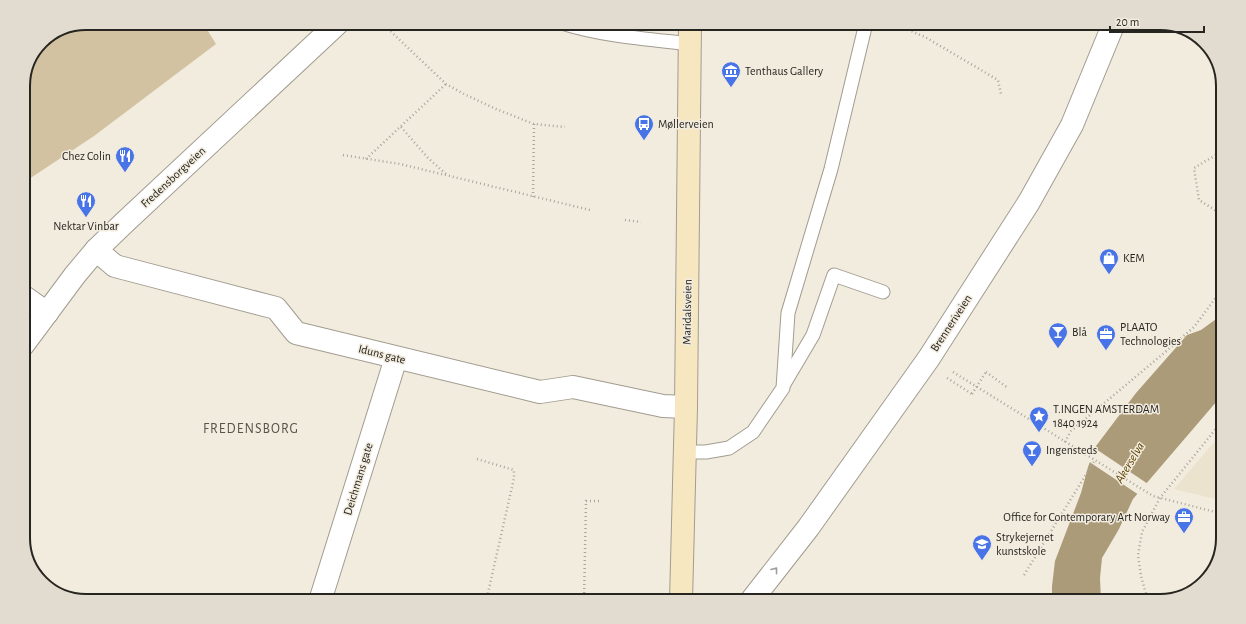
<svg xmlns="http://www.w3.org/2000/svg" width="1246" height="624" viewBox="0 0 1246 624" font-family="'Alegreya Sans',sans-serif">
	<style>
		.built { fill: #ece3ce }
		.green { fill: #d2c2a1 }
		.water { fill: #ac9b78 }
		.pier { fill: #f2ecdf }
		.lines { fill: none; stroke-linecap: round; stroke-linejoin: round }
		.service-casing { stroke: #a29c90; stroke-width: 15 }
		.minor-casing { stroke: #a29c90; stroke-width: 24 }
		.tertiary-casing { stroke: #a29c90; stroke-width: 24 }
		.secondary-casing { stroke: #a29c90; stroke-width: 24 }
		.path { stroke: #a9a59b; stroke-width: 2.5; stroke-dasharray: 1 3; stroke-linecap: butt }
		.service { stroke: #fff; stroke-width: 13 }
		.minor { stroke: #fff; stroke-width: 22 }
		.tertiary { stroke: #fff; stroke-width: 22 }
		.secondary { stroke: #f6e7c1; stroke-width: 22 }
		.path-bridge { stroke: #a9a59b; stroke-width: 2.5; stroke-dasharray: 1 3; stroke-linecap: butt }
		.oneway { stroke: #9e9d9b }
		.labels { text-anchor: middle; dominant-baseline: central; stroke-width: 3; stroke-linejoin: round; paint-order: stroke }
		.poi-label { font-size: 12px; fill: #272520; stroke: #f2ecdf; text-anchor: start }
		.street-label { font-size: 12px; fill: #272520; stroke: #f2ecdf }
		.water-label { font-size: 13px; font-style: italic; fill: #5d4401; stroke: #f2ecdf }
		.quarter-label { font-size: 14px; letter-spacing: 1px; fill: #595449; stroke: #f2ecdf }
		.rim { fill: none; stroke: #272520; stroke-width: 2 }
	</style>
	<rect width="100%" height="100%" fill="#f2ecdf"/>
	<polygon class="built" points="1223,432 1223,501 1174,489"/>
	<polygon class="green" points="86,23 203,23 216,44 94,136 23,183 23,82 39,47 48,39"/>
	<polygon class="water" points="1223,314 1223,394 1133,499 1119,529 1102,558 1100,578 1101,601 1052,601 1052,586 1055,561 1081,493 1088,467 1096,446 1136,393 1187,335 1201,330"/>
	<polygon class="pier" points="1093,447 1148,484 1139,495 1088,461"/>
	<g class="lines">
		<g class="service-casing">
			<g id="service">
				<path d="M562,23c41,13 86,16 129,21"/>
				<polyline points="784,384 813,335 834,275 883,292"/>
				<polyline points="685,452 706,452 729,448 753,432 783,388 788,313 831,169 866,23"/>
			</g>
		</g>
		<g class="minor-casing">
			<g id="minor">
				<polyline points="96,250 115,266 276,308 296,333 540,392 573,387 663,406 686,407"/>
				<polyline points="23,296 47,313"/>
				<polyline points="320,601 396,358"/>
				<polyline points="751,601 808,528 929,358 1029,202 1072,125 1114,23"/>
			</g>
		</g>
		<g class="tertiary-casing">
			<polyline id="tertiary" points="23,345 75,275 96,250 125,222 338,23"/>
		</g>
		<g class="secondary-casing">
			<polyline id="secondary" points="681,601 686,407 690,23"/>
		</g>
		<g class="path">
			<polyline points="382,23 446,84 464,94 496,109 534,124 565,127"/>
			<polyline points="889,24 897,25 925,37 998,80 1001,94"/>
			<polyline points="401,127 428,158 446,174"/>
			<polyline points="1223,152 1221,152 1194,168 1199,200 1223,215"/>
			<polyline points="343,155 400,164 590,210"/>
			<polyline points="366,159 446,84"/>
			<polyline points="533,197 534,124"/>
			<polyline points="625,220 641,222"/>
			<polyline points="953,372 1153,496 1223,514"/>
			<polyline points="986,372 1008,388"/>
			<polyline points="947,378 972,394"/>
			<polyline points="1065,442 1071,431 1170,348 1194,327 1223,288"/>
			<polyline points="477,459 514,470 514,478 488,593 490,601"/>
			<polyline points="1024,575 1095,460"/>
			<polyline points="584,601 586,501 599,501"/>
			<polyline points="1148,601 1141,576 1138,555 1142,532 1160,498 1223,420"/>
		</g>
		<use href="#service" class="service"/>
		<use href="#minor" class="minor"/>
		<use href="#tertiary" class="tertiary"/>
		<use href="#secondary" class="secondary"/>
		<polyline class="path-bridge" points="972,394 986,372"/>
	</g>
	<defs><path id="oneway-chevron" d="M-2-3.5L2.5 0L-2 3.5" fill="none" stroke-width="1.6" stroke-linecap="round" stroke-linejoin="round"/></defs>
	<use class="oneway" href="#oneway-chevron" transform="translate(775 570) rotate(-52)"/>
	<defs>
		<g id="museum-pin" transform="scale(1)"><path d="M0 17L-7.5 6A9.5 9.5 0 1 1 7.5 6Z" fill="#4874e7" stroke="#f2ecdf"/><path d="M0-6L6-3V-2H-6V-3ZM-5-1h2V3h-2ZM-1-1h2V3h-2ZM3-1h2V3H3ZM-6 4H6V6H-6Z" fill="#fff"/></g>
		<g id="bus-pin" transform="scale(1)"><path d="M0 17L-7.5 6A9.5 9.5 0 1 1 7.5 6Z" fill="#4874e7" stroke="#f2ecdf"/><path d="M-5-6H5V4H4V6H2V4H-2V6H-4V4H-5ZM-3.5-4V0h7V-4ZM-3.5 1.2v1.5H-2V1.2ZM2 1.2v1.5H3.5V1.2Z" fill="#fff"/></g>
		<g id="restaurant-pin" transform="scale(1)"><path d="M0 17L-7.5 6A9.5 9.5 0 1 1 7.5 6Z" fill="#4874e7" stroke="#f2ecdf"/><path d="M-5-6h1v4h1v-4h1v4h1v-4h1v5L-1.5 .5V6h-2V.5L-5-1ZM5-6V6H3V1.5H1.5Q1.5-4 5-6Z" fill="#fff"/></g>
		<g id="shop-pin" transform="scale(1)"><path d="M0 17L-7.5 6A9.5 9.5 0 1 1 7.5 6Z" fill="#4874e7" stroke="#f2ecdf"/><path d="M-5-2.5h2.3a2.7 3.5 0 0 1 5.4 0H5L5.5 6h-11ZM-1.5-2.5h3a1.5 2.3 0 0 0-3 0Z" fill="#fff"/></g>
		<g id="bar-pin" transform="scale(1)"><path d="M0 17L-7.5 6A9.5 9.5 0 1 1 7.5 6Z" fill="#4874e7" stroke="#f2ecdf"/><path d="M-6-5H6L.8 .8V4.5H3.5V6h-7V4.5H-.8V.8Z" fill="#fff"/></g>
		<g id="office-pin" transform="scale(1)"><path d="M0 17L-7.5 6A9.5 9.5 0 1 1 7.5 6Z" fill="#4874e7" stroke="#f2ecdf"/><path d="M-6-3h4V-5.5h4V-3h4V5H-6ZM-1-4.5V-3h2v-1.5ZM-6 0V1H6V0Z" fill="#fff"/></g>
		<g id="sight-pin" transform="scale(1)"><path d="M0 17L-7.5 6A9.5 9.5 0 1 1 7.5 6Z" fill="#4874e7" stroke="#f2ecdf"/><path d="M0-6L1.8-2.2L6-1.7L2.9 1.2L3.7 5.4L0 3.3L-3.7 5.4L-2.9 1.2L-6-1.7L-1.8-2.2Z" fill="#fff"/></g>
		<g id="school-pin" transform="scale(1)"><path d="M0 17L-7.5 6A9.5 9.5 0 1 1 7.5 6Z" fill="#4874e7" stroke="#f2ecdf"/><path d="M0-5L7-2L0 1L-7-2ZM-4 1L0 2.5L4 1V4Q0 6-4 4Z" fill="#fff"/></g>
	</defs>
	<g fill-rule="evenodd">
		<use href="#museum-pin" x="731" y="71"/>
		<use href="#bus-pin" x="644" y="124"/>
		<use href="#restaurant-pin" x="125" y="156"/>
		<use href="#restaurant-pin" x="86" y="201"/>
		<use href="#shop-pin" x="1109" y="258"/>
		<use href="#bar-pin" x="1058" y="332"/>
		<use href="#office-pin" x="1106" y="334"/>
		<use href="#sight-pin" x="1039" y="416"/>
		<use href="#bar-pin" x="1032" y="450"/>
		<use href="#office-pin" x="1184" y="517"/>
		<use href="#school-pin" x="982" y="544"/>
	</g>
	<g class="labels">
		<g class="poi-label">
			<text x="745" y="71">Tenthaus Gallery</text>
			<text x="658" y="124">Møllerveien</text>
			<text x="111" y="156" text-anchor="end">Chez Colin</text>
			<text x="86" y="226" text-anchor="middle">Nektar Vinbar</text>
			<text x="1123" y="258">KEM</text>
			<text x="1120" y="327">PLAATO<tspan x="1120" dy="14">Technologies</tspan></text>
			<text x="1072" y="332">Blå</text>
			<text x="1053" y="409">T.INGEN AMSTERDAM<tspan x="1053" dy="14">1840 1924</tspan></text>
			<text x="1046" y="450">Ingensteds</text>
			<text x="1170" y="517" text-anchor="end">Office for Contemporary Art Norway</text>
			<text x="996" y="537">Strykejernet<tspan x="996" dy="14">kunstskole</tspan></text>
		</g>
		<g class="street-label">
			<text transform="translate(173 177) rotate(-43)">Fredensborgveien</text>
			<text transform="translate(687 312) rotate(-89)">Maridalsveien</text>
			<text transform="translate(951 323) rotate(-57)">Brenneriveien</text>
			<text transform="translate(382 354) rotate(14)">Iduns gate</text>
			<text transform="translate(358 479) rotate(-73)">Deichmans gate</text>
		</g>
		<g class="water-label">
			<text transform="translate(1130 463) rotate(-59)">Akerselva</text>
		</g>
		<g class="quarter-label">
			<text x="251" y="429">FREDENSBORG</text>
		</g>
	</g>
	<path d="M0 0H1246V624H0ZM86 30H1160A56 56 0 0 1 1216 86V538A56 56 0 0 1 1160 594H86A56 56 0 0 1 30 538V86A56 56 0 0 1 86 30Z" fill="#e2dcd0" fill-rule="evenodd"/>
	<path class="rim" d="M86 30H1160A56 56 0 0 1 1216 86V538A56 56 0 0 1 1160 594H86A56 56 0 0 1 30 538V86A56 56 0 0 1 86 30Z"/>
	<path d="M1110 26v6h94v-6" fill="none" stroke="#272520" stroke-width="2"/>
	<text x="1116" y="26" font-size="12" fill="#272520" stroke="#f2ecdf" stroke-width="3" paint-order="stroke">20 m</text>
</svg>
